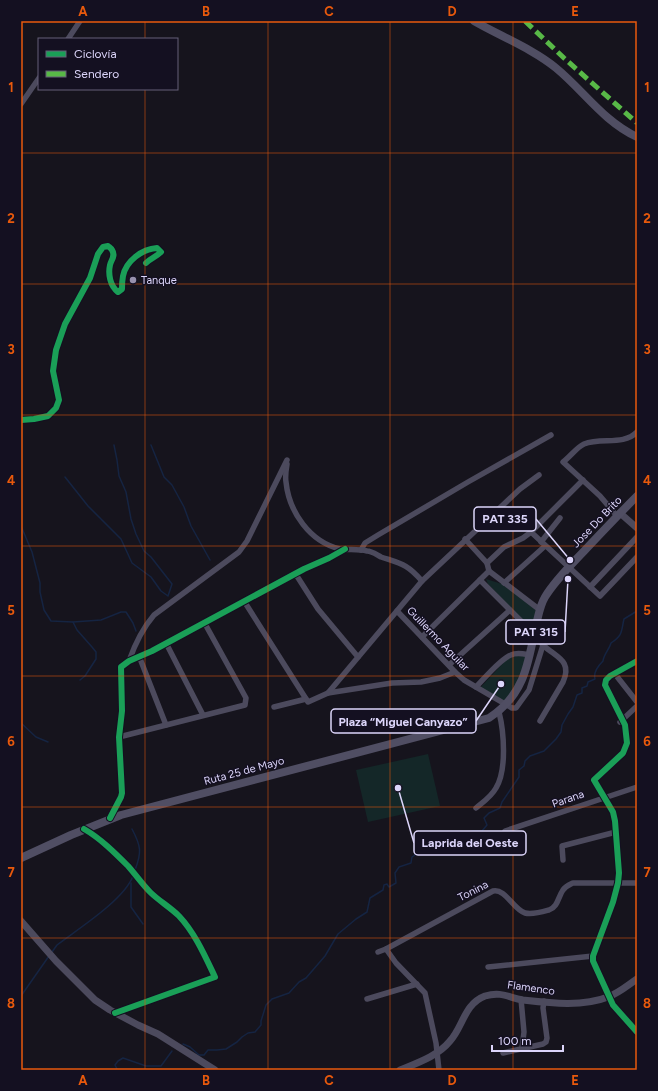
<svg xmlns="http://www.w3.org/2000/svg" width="658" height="1091" viewBox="0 0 658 1091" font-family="Figtree,sans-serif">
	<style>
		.green { fill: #142728 }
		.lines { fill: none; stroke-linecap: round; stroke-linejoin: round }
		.stream { stroke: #152442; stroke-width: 1.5 }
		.minor { stroke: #4c4a5d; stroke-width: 5.5 }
		.tertiary { stroke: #4c4a5d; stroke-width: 7 }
		.secondary { stroke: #504e63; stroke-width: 8 }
		.quiet { stroke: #58b947; stroke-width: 5; stroke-dasharray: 10 5; stroke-linecap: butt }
		.cycleway-casing { stroke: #141021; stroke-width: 8 }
		.cycleway { stroke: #1a9f57; stroke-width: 6 }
		.grid { fill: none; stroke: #e8590c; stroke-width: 1; stroke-opacity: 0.55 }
		.poi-dot { fill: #9791ad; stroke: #141021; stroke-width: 1.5 }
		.labels { text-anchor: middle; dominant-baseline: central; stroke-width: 3; stroke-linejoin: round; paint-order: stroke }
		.poi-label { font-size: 11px; fill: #dcd5fa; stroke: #141021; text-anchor: start }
		.street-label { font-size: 11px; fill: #dcd5fa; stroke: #141021 }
		.leader { fill: none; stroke: #dcd5fa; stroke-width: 1.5 }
		.callout-dot { fill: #dcd5fa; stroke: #141021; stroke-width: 1.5 }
		.callout { fill: #141021; stroke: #dcd5fa; stroke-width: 1.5 }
		.callout-label { font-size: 12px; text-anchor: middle; font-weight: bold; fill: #dcd5fa }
		.neatline { fill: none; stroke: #e8590c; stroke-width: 1.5 }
		.grid-label { font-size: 13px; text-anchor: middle; font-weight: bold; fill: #e8590c }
	</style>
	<rect width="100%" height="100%" fill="#16141d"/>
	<g class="green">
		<polygon points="486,579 502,584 536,609 534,626 523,620 488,584"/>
		<polygon points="516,656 526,656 520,679 506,702 479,689 507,659"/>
		<polygon points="428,754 440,806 368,822 356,770"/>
	</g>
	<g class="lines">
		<g class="stream">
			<polyline points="151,445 164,477 172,485 184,507 191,526 210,560"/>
			<polyline points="65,477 88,506 121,539 132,563 151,577 161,591 168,596 172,584 151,557 144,551 136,534 131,519 126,492 119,476 117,460 114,445"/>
			<polyline points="21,526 32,552 40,583 40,592 44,610 51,621 73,622 77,630 92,647 96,652 96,659 85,676 80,680"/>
			<polyline points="73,622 101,620 121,612 126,612 133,623 136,631"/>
			<polyline points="21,723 36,737 48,742"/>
			<path d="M132,829c9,17 10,23 3,41"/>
			<polyline points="131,883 131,907 143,924"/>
			<path d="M52,952l5,-7c21,-16 67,-45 76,-69"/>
			<polyline points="21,996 49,956"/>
			<path d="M183,1044l7,3 9,8h5l4,-5h9l9,-1 11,-7 5,-5 6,-4 7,-1 6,-7v-4l5,-16 6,-6 17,-6 10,-11 7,-4 19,-22 13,-22 18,-15 11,-7 3,-14 13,-8 1,-5 3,-1 2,3 7,-4 -1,-10 4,-6 12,-4 1,-6 18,-13 6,-6 17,-5 4,2 16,-4h9l5,-6 -3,-7 5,-5 11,-5 2,-6 17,-25v-7l5,-4 1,-5 5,-5 14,-5 12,-12 5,-7 1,-7 6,-11 5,-7 4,-12 5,-2v-5l5,-2 1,-4 7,-3c-2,-7 4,-14 8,-18 1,-7 6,-11 8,-18 12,-8 10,-11 13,-24l13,-8"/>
			<polyline points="115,1070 117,1069 115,1065 118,1061 123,1058 146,1066 161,1066 172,1051"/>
		</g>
		<g class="minor">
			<polyline points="68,39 80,21"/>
			<polyline points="21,104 39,78"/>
			<path d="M21,420l13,-1 14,-3 8,-8 3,-8 -6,-29 3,-21 9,-26 25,-46 8,-24 5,-7 5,-1c1,1 3,2 4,4 4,6 -1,10 -2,15 -2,9 0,21 8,27l4,-3c0,-4 0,-8 1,-13 3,-15 19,-27 34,-28l4,4c-5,5 -10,6 -15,11"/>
			<path d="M287,464c-1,6 -2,12 -1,18 3,30 24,60 54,67 9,1 19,0 27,2 5,0 10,4 14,6 21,7 26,7 41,24"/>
			<path d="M617,516l-17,-20 -37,-34c7,-5 14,-15 21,-18 18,-7 39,2 53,-12"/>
			<polyline points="531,532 600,596 637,557"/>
			<polyline points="465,539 487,563"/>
			<polyline points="541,542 560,518"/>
			<polyline points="361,550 365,543 378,535 468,482 551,435"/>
			<polyline points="489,571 540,610"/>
			<polyline points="295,573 318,609 358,657"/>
			<polyline points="480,580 522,622 535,630"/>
			<polyline points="504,583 545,546"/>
			<polyline points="590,587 637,537"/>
			<polyline points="244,601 308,702 328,693 392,683 421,682 440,678 455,672"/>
			<polyline points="397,611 455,672 464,680 512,708 516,708 529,690 543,645"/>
			<path d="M534,635c3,3 6,7 9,10 12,12 30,15 20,37l-23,39"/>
			<polyline points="422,637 489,571 487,563 504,547 523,538 531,532 583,480"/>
			<polyline points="166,643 203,715"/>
			<polyline points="139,656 166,725"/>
			<path d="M129,661c6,-17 13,-32 25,-46l85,-63 8,-11 40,-81"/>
			<polyline points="637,661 610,676 606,680 605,685 625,725 627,743 623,753 594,780 613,812 615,821 619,873 618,883 613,902 593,956 593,961 613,1005 637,1032"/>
			<polyline points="449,665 510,610"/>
			<polyline points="615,674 637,702"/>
			<path d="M476,687c9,-9 24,-28 35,-32 6,-3 13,-1 19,0"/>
			<polyline points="328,693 422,581 520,489 539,475"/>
			<polyline points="274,707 306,699"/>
			<polyline points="620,722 637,706"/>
			<polyline points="119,737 245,705 246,698 204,622"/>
			<path d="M476,808c7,-6 15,-11 20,-20 11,-18 8,-56 3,-76"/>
			<polyline points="110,818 121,797 122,793 119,737 122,711 121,667 129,661 152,651 304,569 329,558 345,549"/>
			<path d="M84,829c16,9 31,24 44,37 8,9 14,18 22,26 9,9 20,15 29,24 16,17 26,40 36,61l-100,36"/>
			<polyline points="505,831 637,787"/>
			<polyline points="563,860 562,846 616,832"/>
			<polyline points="386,949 396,963 425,993 436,1043 439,1070"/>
			<path d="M378,952l8,-3 107,-58c12,-3 21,19 32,22 7,2 17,-1 24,-3 9,-3 9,-13 14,-20 3,-4 6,-5 10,-7h64"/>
			<polyline points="488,967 593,956"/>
			<polyline points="367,999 417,984"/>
			<polyline points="521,999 524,1032 522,1048"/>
			<polyline points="503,1053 543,1044 546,1042 547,1038 543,1008 544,1001"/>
		</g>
		<g class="tertiary">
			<polyline points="620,513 637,528"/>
			<polyline points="21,921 56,961 95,1000 110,1010 138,1025 158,1034 215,1070"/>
			<path d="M400,1070c17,-7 38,-14 50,-29 13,-14 14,-37 35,-45 17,-5 24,2 38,4 27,3 60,7 85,-3 11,-4 20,-12 29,-18"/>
		</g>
		<g class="secondary">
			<path d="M474,21c26,15 59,28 82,47 28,23 47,53 81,69"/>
			<path d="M21,858l50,-23 50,-20 368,-97c34,-22 39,-52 46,-89 3,-10 4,-22 10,-32 11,-18 27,-33 41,-48 17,-18 34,-36 51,-53"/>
		</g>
		<polyline class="quiet" points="525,21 564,58 637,123"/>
		<g class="cycleway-casing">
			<g id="cycleway">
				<path d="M21,420l13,-1 14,-3 8,-8 3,-8 -6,-29 3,-21 9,-26 25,-46 8,-24 5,-7 5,-1c1,1 3,2 4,4 4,6 -1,10 -2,15 -2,9 0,21 8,27l4,-3c0,-4 0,-8 1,-13 3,-15 19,-27 34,-28l4,4c-5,5 -10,6 -15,11"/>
				<polyline points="637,661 610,676 606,680 605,685 625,725 627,743 623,753 594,780 613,812 615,821 619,873 618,883 613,902 593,956 593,961 613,1005 637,1032"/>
				<polyline points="110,818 121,797 122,793 119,737 122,711 121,667 129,661 152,651 304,569 329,558 345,549"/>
				<path d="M84,829c16,9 31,24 44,37 8,9 14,18 22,26 9,9 20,15 29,24 16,17 26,40 36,61l-100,36"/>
			</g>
		</g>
		<use href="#cycleway" class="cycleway"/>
	</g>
	<path class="grid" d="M145,21v18M268,21v1049M390,21v1049M513,21v1049M145,89v981M21,153h616M21,284h616M21,415h616M21,546h616M21,676h616M21,807h616M21,938h616"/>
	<circle class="poi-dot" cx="133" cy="280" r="4"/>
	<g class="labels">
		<g class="poi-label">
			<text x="141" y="280">Tanque</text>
		</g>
		<g class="street-label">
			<text transform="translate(597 522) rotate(-46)">Jose Do Brito</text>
			<text transform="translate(438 639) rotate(46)">Guillermo Aguilar</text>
			<text transform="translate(244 771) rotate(-15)">Ruta 25 de Mayo</text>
			<text transform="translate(568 799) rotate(-19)">Parana</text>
			<text transform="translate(473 891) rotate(-27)">Tonina</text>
			<text transform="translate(531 988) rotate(8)">Flamenco</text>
		</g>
	</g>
	<path class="leader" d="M570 560L536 519M568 579L565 632M501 684L476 721M398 788L414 843"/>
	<g class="callout-dot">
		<circle cx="570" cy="560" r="4"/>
		<circle cx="568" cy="579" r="4"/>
		<circle cx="501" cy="684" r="4"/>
		<circle cx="398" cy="788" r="4"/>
	</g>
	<g class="callout">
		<rect x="474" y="507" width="62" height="24" rx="4"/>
		<rect x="506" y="620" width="59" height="24" rx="4"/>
		<rect x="331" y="709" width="145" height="24" rx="4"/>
		<rect x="414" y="831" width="112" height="24" rx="4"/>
	</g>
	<g class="callout-label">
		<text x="505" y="523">PAT 335</text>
		<text x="536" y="636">PAT 315</text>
		<text x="403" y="726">Plaza “Miguel Canyazo”</text>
		<text x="470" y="847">Laprida del Oeste</text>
	</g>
	<rect width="658" height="1091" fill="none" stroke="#141021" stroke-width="44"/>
	<rect x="38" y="38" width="140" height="52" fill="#141021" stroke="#645f78"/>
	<rect x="46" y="51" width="20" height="6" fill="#1a9f57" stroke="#645f78"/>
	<text x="74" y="58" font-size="12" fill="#dcd5fa">Ciclovía</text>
	<rect x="46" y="71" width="20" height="6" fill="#58b947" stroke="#645f78"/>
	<text x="74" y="78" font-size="12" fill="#dcd5fa">Sendero</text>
	<path d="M492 1045v6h71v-6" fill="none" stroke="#dcd5fa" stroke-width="2"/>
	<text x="498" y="1045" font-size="12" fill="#dcd5fa" stroke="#141021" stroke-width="3" paint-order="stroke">100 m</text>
	<rect x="22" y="22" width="614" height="1047" class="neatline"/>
	<g class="grid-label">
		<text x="83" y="16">A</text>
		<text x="206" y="16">B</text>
		<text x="329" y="16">C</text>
		<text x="452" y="16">D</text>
		<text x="575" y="16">E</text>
		<text x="11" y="92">1</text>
		<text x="647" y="92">1</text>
		<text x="11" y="223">2</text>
		<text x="647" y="223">2</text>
		<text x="11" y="354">3</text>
		<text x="647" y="354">3</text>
		<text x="11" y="485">4</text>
		<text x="647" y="485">4</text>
		<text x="11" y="615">5</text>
		<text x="647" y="615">5</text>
		<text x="11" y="746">6</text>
		<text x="647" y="746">6</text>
		<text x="11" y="877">7</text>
		<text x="647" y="877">7</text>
		<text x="11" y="1008">8</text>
		<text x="647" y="1008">8</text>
		<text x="83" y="1085">A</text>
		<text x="206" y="1085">B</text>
		<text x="329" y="1085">C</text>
		<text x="452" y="1085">D</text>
		<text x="575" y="1085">E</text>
	</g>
</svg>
